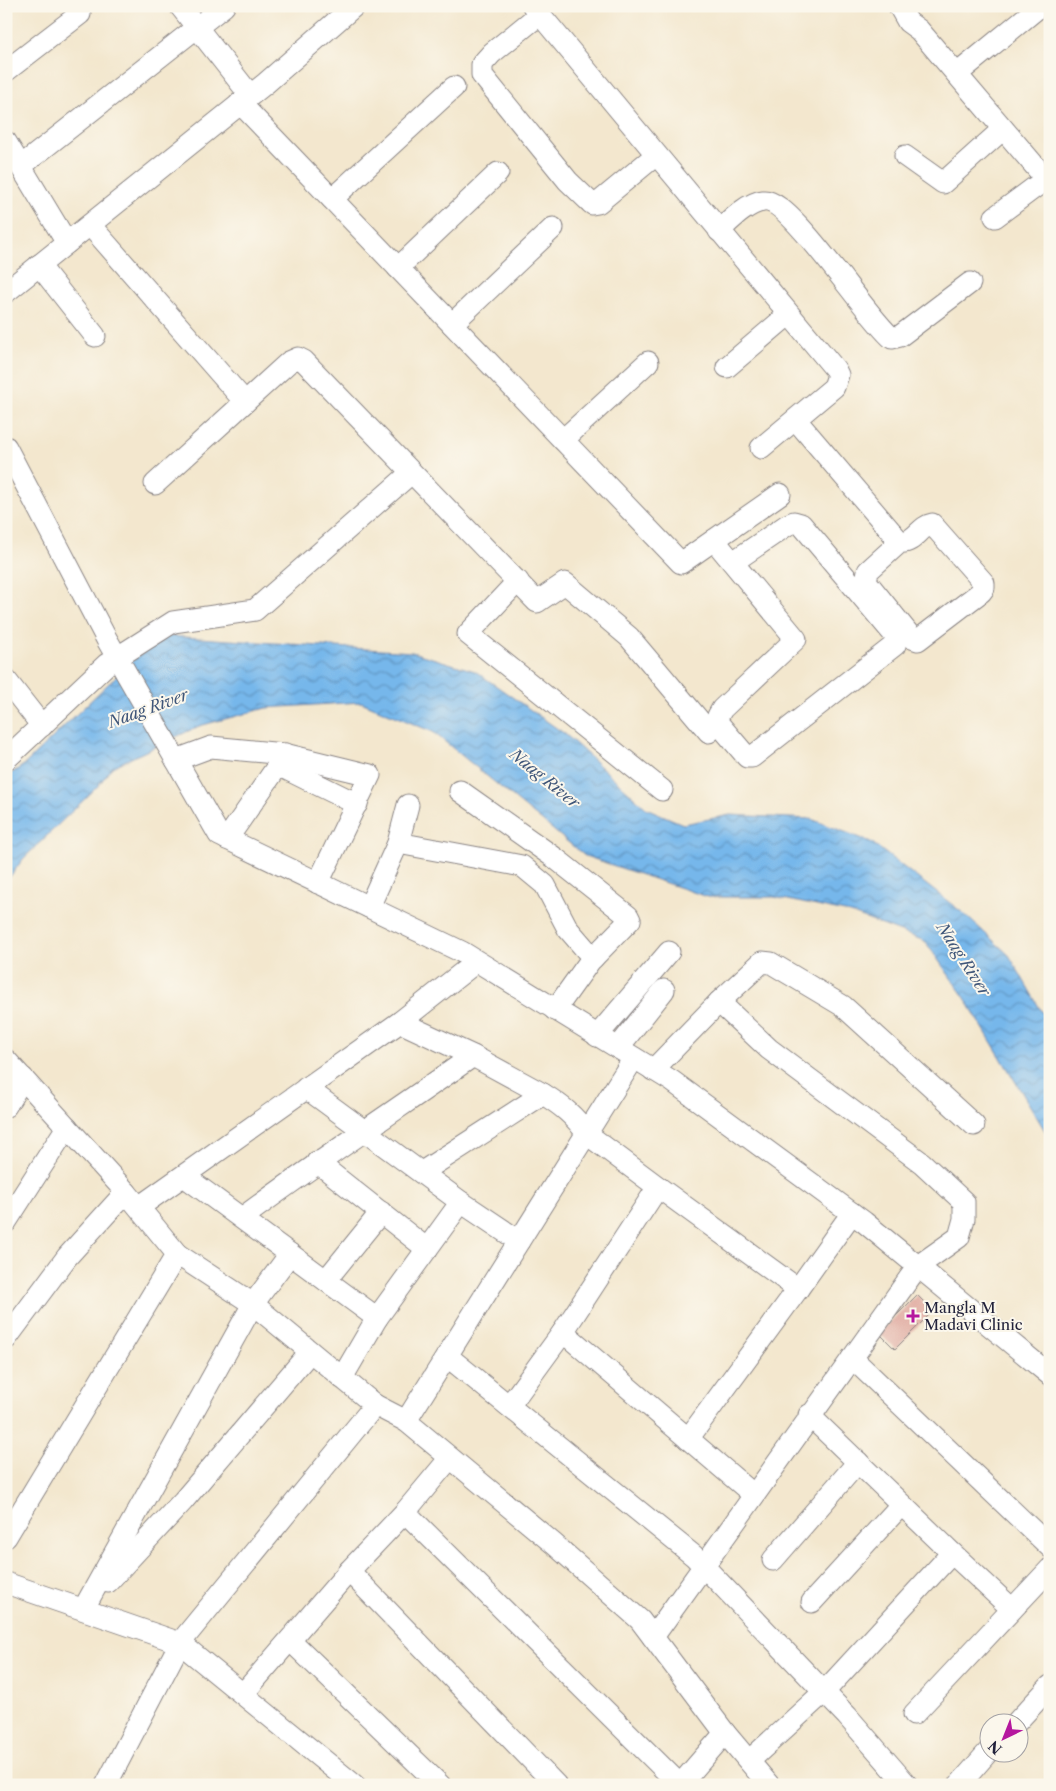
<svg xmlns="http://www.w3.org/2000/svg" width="1056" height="1791" viewBox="0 0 1056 1791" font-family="'Libre Caslon Text',serif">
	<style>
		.water { fill: url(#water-waves); stroke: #4c6c93 }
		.building { fill: #dfa89e }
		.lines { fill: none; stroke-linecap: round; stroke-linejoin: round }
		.minor-casing { stroke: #8a8484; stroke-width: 23 }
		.minor { stroke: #fff; stroke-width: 21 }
		.poi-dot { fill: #b5179e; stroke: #fbf7ec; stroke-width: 2 }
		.labels { text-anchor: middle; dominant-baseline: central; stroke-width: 4; stroke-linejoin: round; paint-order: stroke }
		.poi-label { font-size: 15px; fill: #22223b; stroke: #fbf7ec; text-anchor: start }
		.water-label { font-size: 16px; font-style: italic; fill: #3f5679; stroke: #fbf7ec }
	</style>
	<defs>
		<pattern id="water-waves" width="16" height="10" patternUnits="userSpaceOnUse" patternTransform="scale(1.25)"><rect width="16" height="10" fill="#76b7eb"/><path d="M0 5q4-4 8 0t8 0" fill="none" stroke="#6094c0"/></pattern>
	</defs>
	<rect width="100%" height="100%" fill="#fbf7ec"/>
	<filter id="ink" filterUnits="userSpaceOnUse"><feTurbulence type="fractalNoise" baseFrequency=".02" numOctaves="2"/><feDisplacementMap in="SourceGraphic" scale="10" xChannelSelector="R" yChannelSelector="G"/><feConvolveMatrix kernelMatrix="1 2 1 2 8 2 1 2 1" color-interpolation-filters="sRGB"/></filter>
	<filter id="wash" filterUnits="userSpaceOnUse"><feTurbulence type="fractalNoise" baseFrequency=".0096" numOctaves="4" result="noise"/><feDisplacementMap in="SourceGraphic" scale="20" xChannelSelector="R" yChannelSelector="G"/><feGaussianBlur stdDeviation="1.12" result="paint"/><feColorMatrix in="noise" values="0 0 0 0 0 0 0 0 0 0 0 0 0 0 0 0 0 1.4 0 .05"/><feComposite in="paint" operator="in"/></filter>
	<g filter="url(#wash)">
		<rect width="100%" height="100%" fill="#f3e7ce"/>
		<polygon class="water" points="168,636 412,652 475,671 565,734 646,808 683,824 730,815 811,819 871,842 963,913 1009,955 1050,1026 1050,1139 965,998 925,941 850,913 774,897 708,897 585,856 433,732 361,702 266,708 199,726 112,767 98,786 23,859 6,882 6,777 25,764 135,658"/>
		<g id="blocks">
			<polygon class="building" points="917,1295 933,1311 895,1349 879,1333"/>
		</g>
	</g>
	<g filter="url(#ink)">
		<use href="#blocks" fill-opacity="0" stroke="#8a8484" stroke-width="1"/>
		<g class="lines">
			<g class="minor-casing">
				<g id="minor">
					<polyline points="180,6 250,95"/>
					<polyline points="533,6 835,369 838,375 834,387 761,448"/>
					<polyline points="899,6 908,22 919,30 1046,179"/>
					<polyline points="540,14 492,53 482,64 482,75 568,181 592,204 598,203 656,155"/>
					<polyline points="6,71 80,14 74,6"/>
					<polyline points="957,74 1040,6"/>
					<polyline points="240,103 681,563 780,494"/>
					<polyline points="6,142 67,243"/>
					<polyline points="905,156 943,183 1003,129"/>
					<polyline points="21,166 224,6"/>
					<polyline points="332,199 454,87"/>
					<polyline points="995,217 1050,176"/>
					<polyline points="90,225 245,402"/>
					<path d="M719,231c11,-10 28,-28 44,-30 27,-4 103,116 129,137l8,-2 70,-53"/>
					<polyline points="39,265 95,336"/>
					<polyline points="398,268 498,173"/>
					<polyline points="6,292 266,83 354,6"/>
					<polyline points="452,324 553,228"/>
					<polyline points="727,367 788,315"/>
					<path d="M796,420l104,122c14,2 20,-16 32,-18l52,59v5l-3,4 -63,48 -6,-2 -46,-57 2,-10 32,-29"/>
					<polyline points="563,440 648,362"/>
					<polyline points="6,447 106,638 219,835 462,952 672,1081 864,1222 1050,1375"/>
					<polyline points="155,484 289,362 298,358 304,361 537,602 565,583 629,637 709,732"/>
					<polyline points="714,540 796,639 722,709 718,716 718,723 747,757 752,757 895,645 897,638 801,524 794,522 787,525 733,562"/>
					<polyline points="518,581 468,634 662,790"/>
					<polyline points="6,680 42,726"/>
					<polyline points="6,759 107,664 173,622 255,610 411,473"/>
					<polyline points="176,760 211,747 284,754 370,775 318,883"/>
					<polyline points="278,765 357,804"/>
					<polyline points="460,791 555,858 628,916 630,920 590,961 555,1010"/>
					<polyline points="227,839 286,754"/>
					<polyline points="398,843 522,866 545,885 568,929 593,958"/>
					<polyline points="369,907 398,843 408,805"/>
					<polyline points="400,1022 473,1056 543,1094"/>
					<polyline points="597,1036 669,952"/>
					<polyline points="618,1048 664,990"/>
					<polyline points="6,1060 126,1192 177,1254 6,1537"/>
					<polyline points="653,1070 719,1002 762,962 771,963 843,1006 974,1125"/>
					<polyline points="306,1088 461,1202 377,1318"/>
					<polyline points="6,1106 23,1078"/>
					<polyline points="317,1162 427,1249"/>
					<path d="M422,1172l121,-78c18,11 32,22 44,40l71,53"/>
					<polyline points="184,1176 377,1318 342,1378"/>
					<polyline points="461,1202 519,1241"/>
					<polyline points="139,1207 400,1022 476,962"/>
					<path d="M242,1218c75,-56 154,-108 231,-162"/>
					<polyline points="6,1222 67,1127"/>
					<polyline points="177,1254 253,1304 375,1405"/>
					<polyline points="326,1280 381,1212"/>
					<polyline points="798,1289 852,1213"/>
					<polyline points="563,1332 658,1187 798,1289 688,1439"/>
					<polyline points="6,1339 67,1257 126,1192"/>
					<polyline points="447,1356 694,1556 847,1716 907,1785"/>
					<polyline points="852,1358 1050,1547"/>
					<polyline points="509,1406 563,1332 754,1495"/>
					<polyline points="809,1415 952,1553"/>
					<polyline points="406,1421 554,1544 640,1620 725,1733"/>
					<polyline points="405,1512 680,1785 725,1733 769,1785"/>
					<polyline points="773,1560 858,1462"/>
					<polyline points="349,1571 405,1512 450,1458"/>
					<polyline points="108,1582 183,1501 310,1352"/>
					<polyline points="6,1583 180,1643 106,1785"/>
					<polyline points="812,1602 901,1505"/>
					<polyline points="84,1608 253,1304 290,1254"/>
					<polyline points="653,1637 918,1266 959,1237 964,1219 964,1202 922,1163 769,1049 719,1002"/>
					<polyline points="290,1640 440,1785"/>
					<polyline points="243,1694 349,1571 556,1785"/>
					<polyline points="914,1714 1050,1569"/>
					<polyline points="1015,1724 1050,1686"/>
					<polyline points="749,1761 824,1692 952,1553 1012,1609"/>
					<polyline points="354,1785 180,1643 375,1405 406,1421 634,1058"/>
					<polyline points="959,1785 988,1752"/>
				</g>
			</g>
			<use href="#minor" class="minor"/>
		</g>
	</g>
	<path class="poi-dot" d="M910.5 1308.5h5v5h5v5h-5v5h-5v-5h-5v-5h5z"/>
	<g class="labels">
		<g class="poi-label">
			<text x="924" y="1307">Mangla M<tspan x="924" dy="17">Madavi Clinic</tspan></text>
		</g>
		<g class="water-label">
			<text transform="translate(148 708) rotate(-20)">Naag River</text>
			<text transform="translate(545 778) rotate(39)">Naag River</text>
			<text transform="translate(964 959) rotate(57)">Naag River</text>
		</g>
	</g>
	<rect width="1056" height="1791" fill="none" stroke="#fbf7ec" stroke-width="25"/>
	<g transform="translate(1004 1738) rotate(223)"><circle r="24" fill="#fbf7ec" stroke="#a4a2a5"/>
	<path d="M0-4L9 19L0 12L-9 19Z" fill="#b5179e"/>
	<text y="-8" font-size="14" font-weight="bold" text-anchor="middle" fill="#22223b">N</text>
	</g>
</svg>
